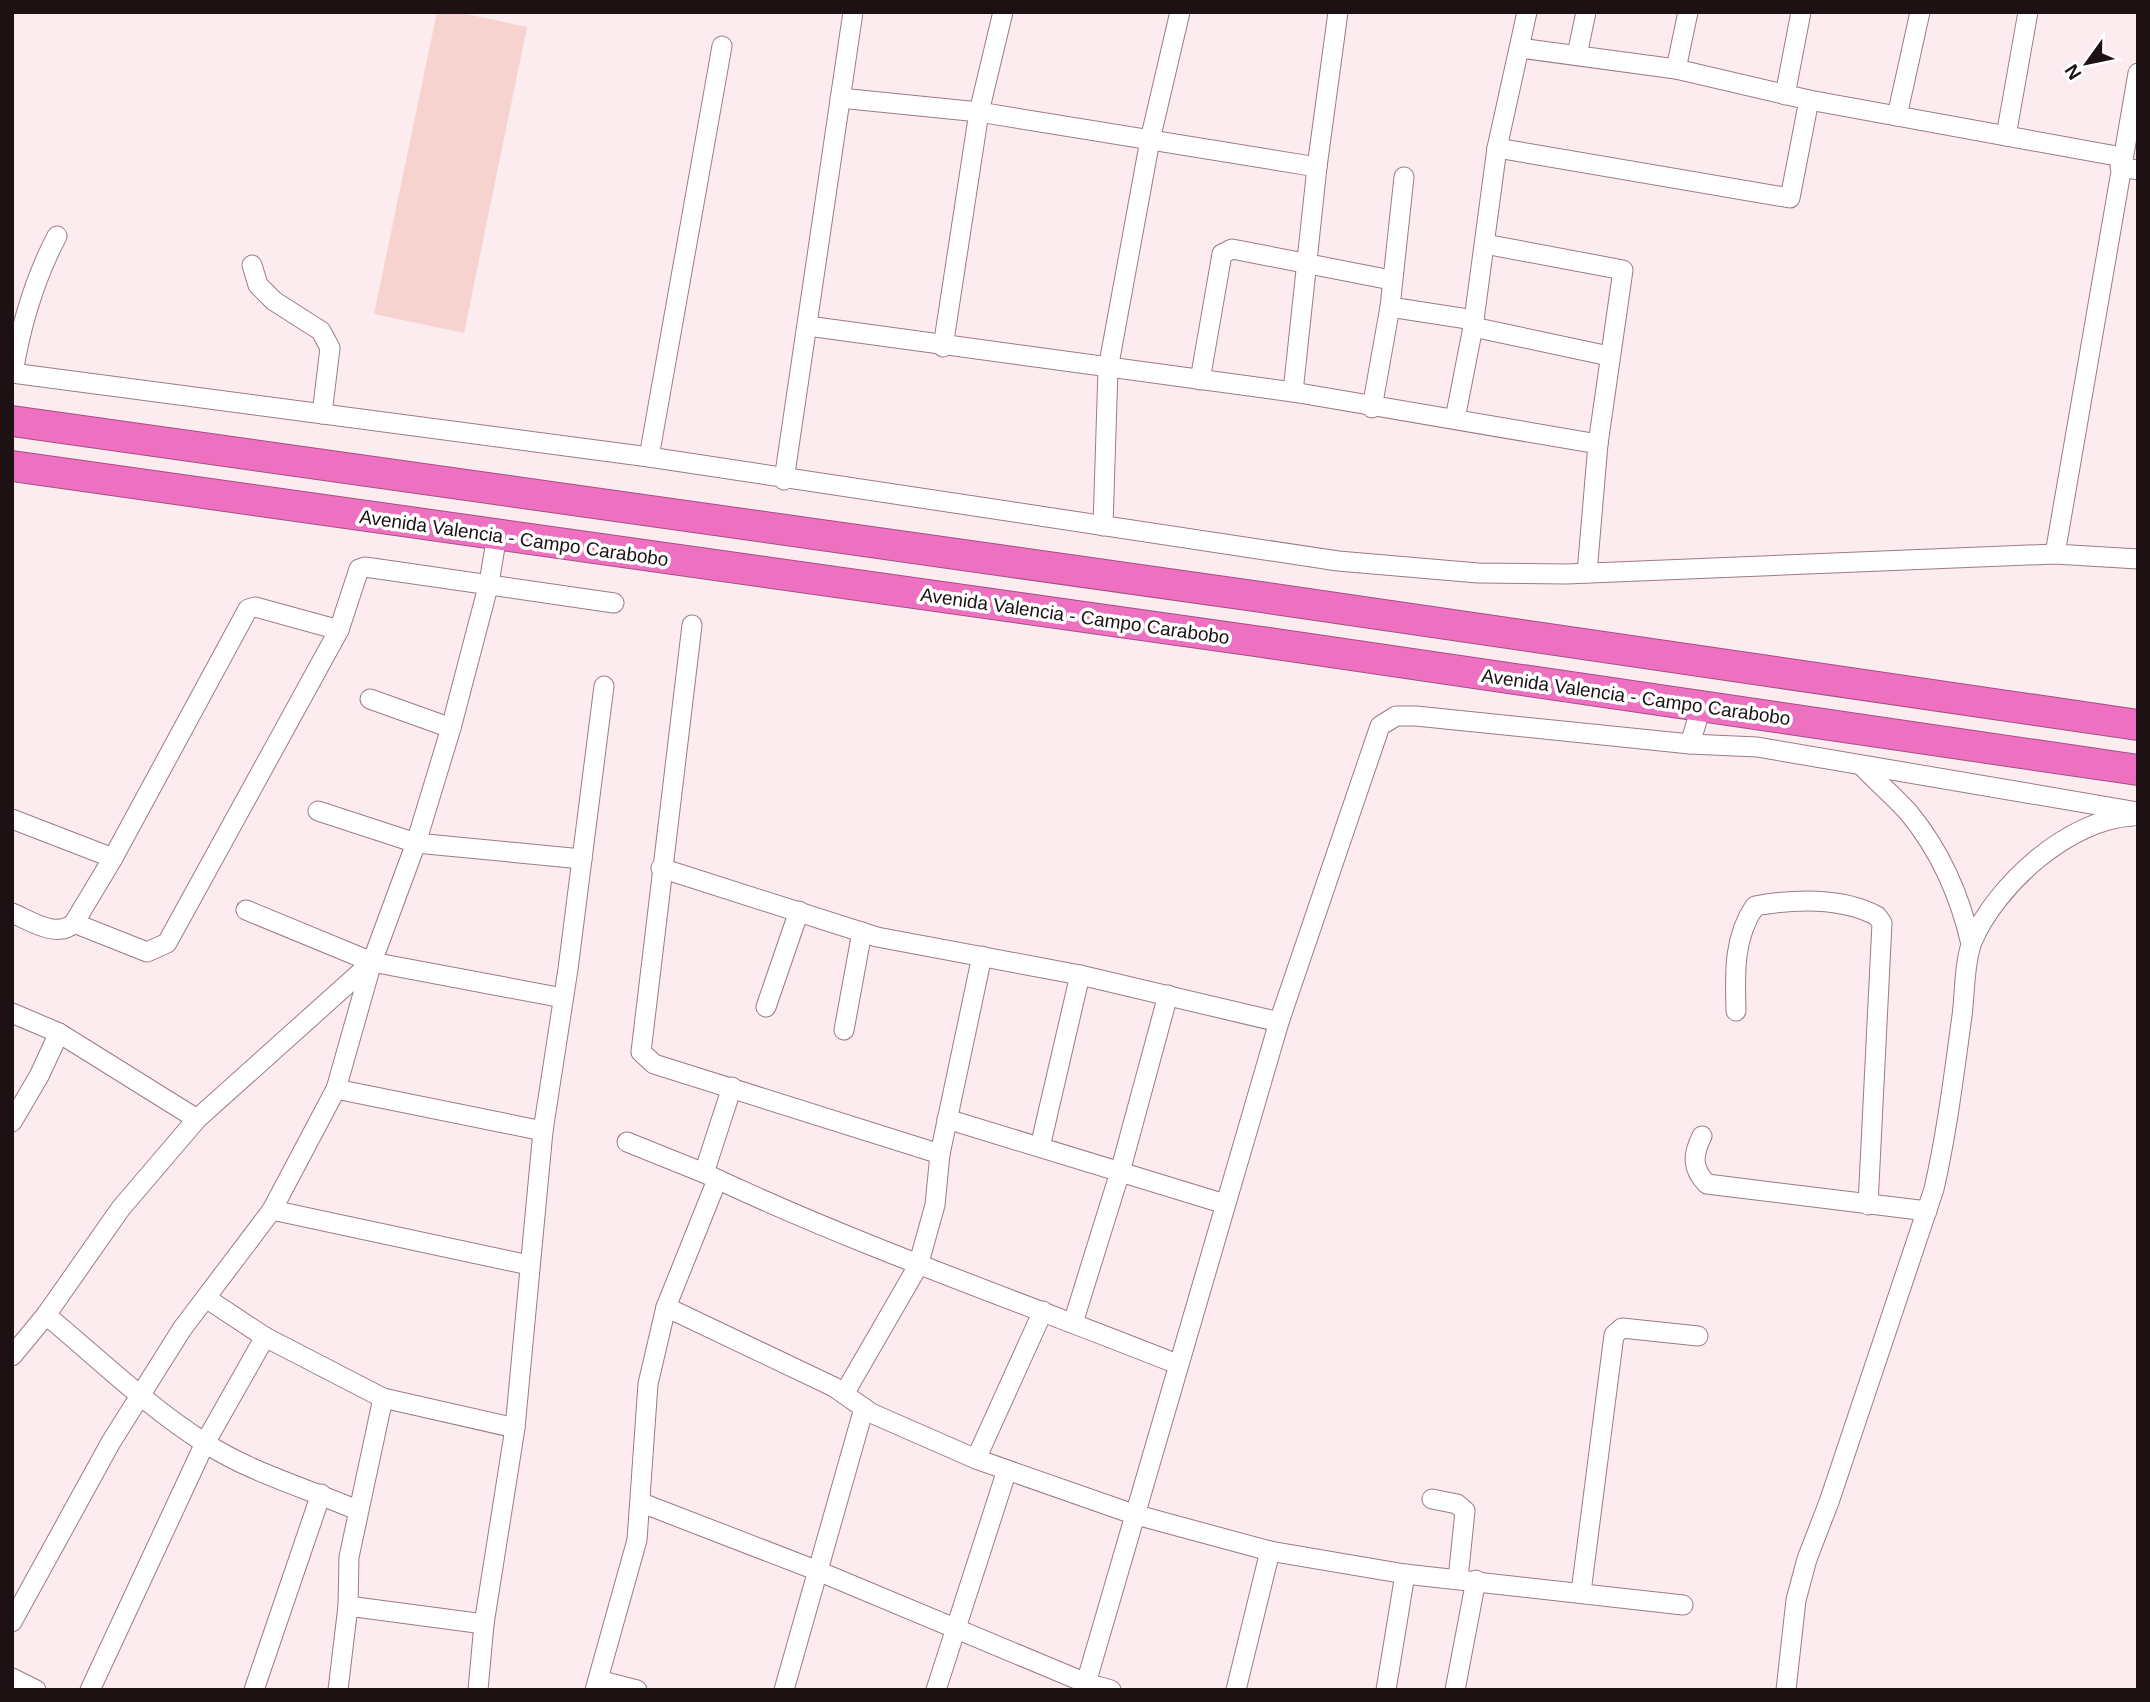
<svg xmlns="http://www.w3.org/2000/svg" width="2150" height="1702" viewBox="0 0 2150 1702" font-family="Helvetica,sans-serif">
	<style>
		.building { fill: #f7d3cf }
		.lines { fill: none; stroke-linecap: round; stroke-linejoin: round }
		.minor-casing { stroke: #9d7b83; stroke-width: 21 }
		.highway-casing { stroke: #a54f84; stroke-width: 32 }
		.minor { stroke: #fff; stroke-width: 19 }
		.highway { stroke: #ee71c1; stroke-width: 30 }
		.labels { text-anchor: middle; dominant-baseline: central; stroke-width: 7; stroke-linejoin: round; paint-order: stroke }
		.street-label { font-size: 19px; fill: #1d1114; stroke: #fff }
	</style>
	<rect width="100%" height="100%" fill="#fcecef"/>
	<polygon class="building" points="437,12 457,12 527,27 464,333 374,314"/>
	<g class="lines">
		<g class="minor-casing">
			<g id="minor">
				<polyline points="1520,48 1676,69 1809,100 2122,157"/>
				<polyline points="1577,55 1586,12"/>
				<polyline points="1676,69 1688,12"/>
				<polyline points="1785,95 1801,12"/>
				<polyline points="840,98 979,112 1317,167"/>
				<polyline points="1897,116 1920,12"/>
				<polyline points="2006,136 2028,12"/>
				<polyline points="1497,148 1790,198 1809,100"/>
				<polyline points="2120,167 2138,170"/>
				<polyline points="1485,244 1623,270 1598,444 1587,573"/>
				<polyline points="252,265 258,285 274,301 321,331 330,348 322,414"/>
				<polyline points="1390,307 1474,320"/>
				<polyline points="808,326 1293,392 1598,444"/>
				<polyline points="1473,327 1609,356"/>
				<polyline points="943,347 979,112 1003,12"/>
				<polyline points="12,373 649,457 1338,561 1478,573 1566,574 2055,554 2138,559"/>
				<path d="M13,373c8,-49 21,-93 44,-137"/>
				<polyline points="1200,380 1222,254 1232,249 1391,280"/>
				<polyline points="1293,392 1317,167 1338,12"/>
				<polyline points="1372,408 1390,307 1404,177"/>
				<polyline points="1455,419 1473,327 1497,148 1527,12"/>
				<polyline points="649,457 722,46"/>
				<polyline points="784,480 853,12"/>
				<polyline points="1103,526 1108,369 1150,140 1180,12"/>
				<polyline points="2055,554 2138,73"/>
				<polyline points="692,625 641,1052 654,1064 940,1154"/>
				<polyline points="370,699 451,728"/>
				<polyline points="1690,744 1701,707"/>
				<path d="M1863,767c15,16 32,30 46,46 32,39 51,83 62,131"/>
				<polyline points="318,811 416,843 582,859"/>
				<polyline points="12,819 113,858"/>
				<polyline points="661,868 877,937 1080,975 1279,1022"/>
				<polyline points="246,910 372,962"/>
				<path d="M12,913c19,8 45,26 62,10l73,29 20,-9 172,-313 20,-61 6,-2 249,36"/>
				<polyline points="74,923 113,858 248,609 255,607 339,630"/>
				<polyline points="766,1007 799,911"/>
				<path d="M1736,1011c-1,-37 -3,-73 19,-105 38,-7 87,-9 122,10l5,7 -14,282"/>
				<polyline points="12,1013 59,1033 197,1119"/>
				<polyline points="844,1030 862,932"/>
				<path d="M732,1087l-28,86c154,73 315,128 473,191"/>
				<polyline points="336,1089 543,1131"/>
				<polyline points="947,1119 1225,1204"/>
				<polyline points="12,1122 39,1076 59,1033"/>
				<path d="M1702,1136c-9,18 -11,32 5,48l220,27"/>
				<polyline points="627,1142 704,1173"/>
				<polyline points="1040,1147 1080,975"/>
				<polyline points="272,1210 529,1265"/>
				<polyline points="206,1298 265,1337 383,1398 515,1428"/>
				<polyline points="666,1307 834,1387 871,1413 976,1459 1133,1514 1270,1551 1405,1574 1683,1605"/>
				<path d="M46,1315c52,43 102,92 159,128 47,30 101,45 152,67"/>
				<polyline points="1073,1323 1120,1172 1168,995"/>
				<polyline points="12,1356 46,1315 121,1208 197,1119 372,962 563,998"/>
				<polyline points="844,1394 918,1266 935,1205 940,1154 982,956"/>
				<polyline points="976,1459 1043,1311"/>
				<polyline points="1432,1499 1457,1504 1465,1511 1458,1579"/>
				<polyline points="642,1503 818,1571 1086,1683 1111,1690"/>
				<polyline points="1581,1592 1614,1335 1622,1328 1698,1336"/>
				<polyline points="348,1606 484,1624"/>
				<polyline points="12,1622 111,1442 182,1329 272,1210 336,1089 372,962 416,843 451,728 489,583 497,535"/>
				<polyline points="12,1678 36,1690"/>
				<polyline points="598,1680 637,1690"/>
				<polyline points="90,1690 205,1443 265,1337"/>
				<polyline points="254,1690 321,1494"/>
				<polyline points="338,1690 348,1606 349,1557 383,1398"/>
				<polyline points="478,1690 484,1624 515,1428 543,1131 568,969 604,686"/>
				<polyline points="595,1690 637,1540 648,1384 666,1307 717,1180"/>
				<polyline points="784,1690 864,1408"/>
				<polyline points="936,1690 1007,1470"/>
				<polyline points="1084,1690 1279,1022 1380,726 1396,716 1416,716 1690,744 1757,747 2138,812"/>
				<polyline points="1236,1690 1270,1551"/>
				<polyline points="1386,1690 1405,1574"/>
				<polyline points="1455,1690 1476,1580"/>
				<path d="M1786,1690l10,-90 11,-41 22,-57 105,-313c13,-57 20,-115 28,-173 3,-23 2,-53 10,-74 24,-57 97,-123 161,-126"/>
			</g>
		</g>
		<g class="highway-casing">
			<g id="highway">
				<polyline points="12,421 1261,597 2138,725"/>
				<polyline points="12,466 1262,642 2138,770"/>
			</g>
		</g>
		<use href="#minor" class="minor"/>
		<use href="#highway" class="highway"/>
	</g>
	<g class="labels">
		<g class="street-label">
			<text transform="translate(514 538) rotate(8)">Avenida Valencia - Campo Carabobo</text>
			<text transform="translate(1075 616) rotate(8)">Avenida Valencia - Campo Carabobo</text>
			<text transform="translate(1636 697) rotate(8)">Avenida Valencia - Campo Carabobo</text>
		</g>
	</g>
	<rect width="2150" height="1702" fill="none" stroke="#1d1114" stroke-width="28"/>
	<g transform="translate(2087 63) rotate(237)" stroke="#ffffff" stroke-width="5" paint-order="stroke">
	<path d="M0-5L12 26L0 18L-12 26Z" fill="#1d1114"/>
	<text y="-10" font-size="19" font-weight="bold" text-anchor="middle" fill="#1d1114">N</text>
	</g>
</svg>
